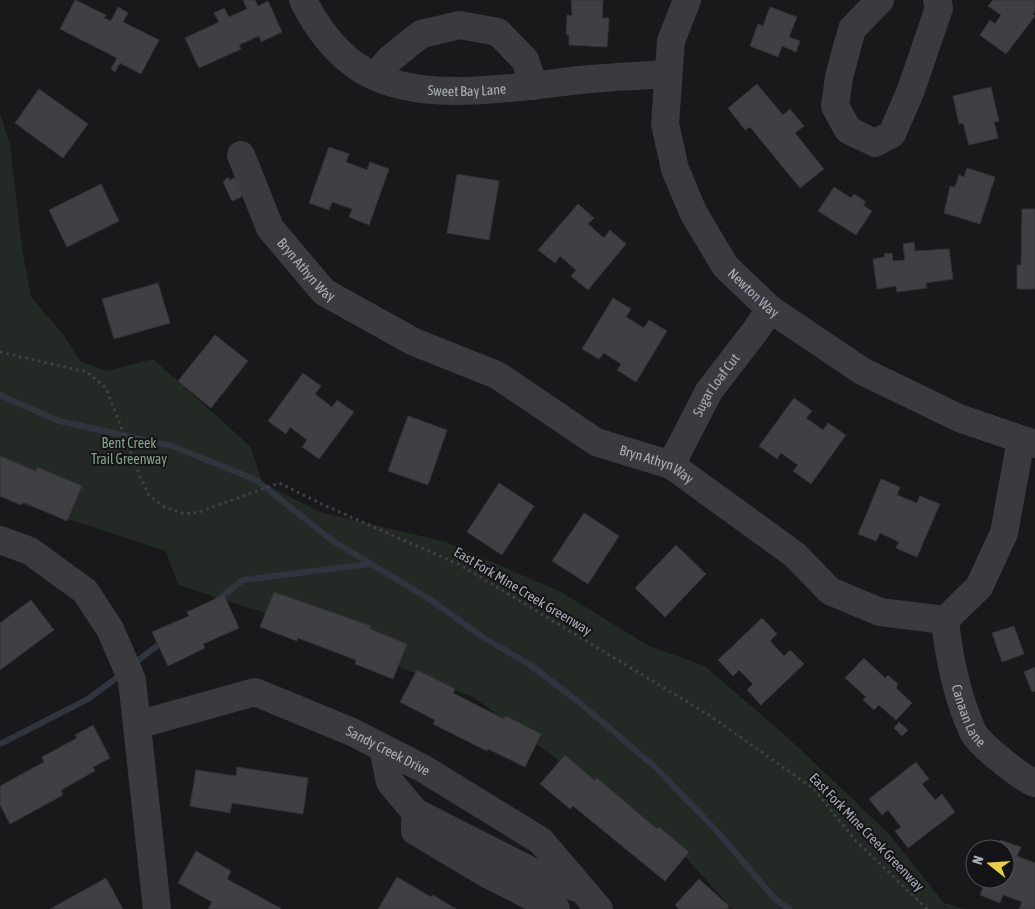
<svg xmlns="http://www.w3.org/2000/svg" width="1035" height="909" viewBox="0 0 1035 909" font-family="'Asap Condensed',sans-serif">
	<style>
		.green { fill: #232a25 }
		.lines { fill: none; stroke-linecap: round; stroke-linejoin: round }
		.stream { stroke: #2f343e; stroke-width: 6 }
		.building { fill: #404044; stroke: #333336 }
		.path { stroke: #404046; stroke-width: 3; stroke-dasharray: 2.5 4; stroke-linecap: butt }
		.minor { stroke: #3a3a3f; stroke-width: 28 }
		.labels { text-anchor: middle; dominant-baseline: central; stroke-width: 4; stroke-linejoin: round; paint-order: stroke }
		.street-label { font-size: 14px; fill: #acadb9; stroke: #141315 }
		.park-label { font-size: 14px; fill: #84a38b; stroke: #141315 }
	</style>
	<rect width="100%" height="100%" fill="#19181a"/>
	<polygon class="green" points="0,113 10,145 22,248 31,297 63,334 80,361 107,371 153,359 250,446 263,483 320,512 446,542 561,592 649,646 705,666 797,746 889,834 944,903 966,909 732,909 682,853 475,698 281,618 178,585 166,551 0,497"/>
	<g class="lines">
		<g class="stream">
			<polyline points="0,395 59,421 172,446 256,480 333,541 431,600 484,638 529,664 580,703 655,767 717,831 774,898 789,909"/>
			<polyline points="217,600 243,580 369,564"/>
			<polyline points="133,664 165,640"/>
			<polyline points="0,744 88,699 122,674"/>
		</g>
	</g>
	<g class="building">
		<polygon points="75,0 106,15 104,18 111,21 118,7 128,13 123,22 159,40 141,74 120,63 115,72 111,69 117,58 60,29"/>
		<polygon points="243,0 255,0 258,6 268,1 282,32 261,42 259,36 239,45 241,49 199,68 185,38 219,22 214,13 224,8 229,17 247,9"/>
		<polygon points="571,0 603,0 602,18 609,18 607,47 569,45 569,35 566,35 567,15 572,16"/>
		<polygon points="993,0 1035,0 1035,11 1033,14 1035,16 1006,54 980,35 990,20 995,24 1001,15 988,6"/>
		<polygon points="770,7 797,17 789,37 800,41 796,52 782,46 778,57 750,46 758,24 763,26"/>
		<polygon points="757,84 783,115 790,109 804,126 795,133 824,169 800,188 750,127 745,130 728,108"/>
		<polygon points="991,87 999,121 994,122 998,138 969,145 963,123 959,124 953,96"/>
		<polygon points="39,89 88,124 63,158 15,123"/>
		<polygon points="329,147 349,154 346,162 367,170 370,162 389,169 369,225 349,217 352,209 332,202 329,210 309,203"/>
		<polygon points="967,168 995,177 980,224 944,213 950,186 955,187 959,175 964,177"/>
		<polygon points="457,174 499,181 489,240 447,233"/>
		<polygon points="228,177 230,180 237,177 250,193 232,201 223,182"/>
		<polygon points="101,184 119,221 67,247 49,210"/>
		<polygon points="834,187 851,198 854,194 866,202 863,205 872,211 856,235 818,211"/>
		<polygon points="578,204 594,218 588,224 604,238 610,230 626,244 588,290 571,276 576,270 560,256 555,263 538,250"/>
		<polygon points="1022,209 1035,209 1035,289 1017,289 1017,265 1021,265"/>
		<polygon points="914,242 915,251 949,249 953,279 926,283 927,288 897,292 896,286 877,289 873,259 885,257 884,254 892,253 893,261 905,260 903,244"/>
		<polygon points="158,283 170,323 114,339 102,299"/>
		<polygon points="613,298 631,309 626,317 644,328 649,320 667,331 636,382 617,370 621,364 604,353 599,359 582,349"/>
		<polygon points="215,335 248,361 211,408 178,381"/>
		<polygon points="303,373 321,386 315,394 332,407 337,400 354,412 319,459 302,447 307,440 290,427 286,434 268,421"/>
		<polygon points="794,398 812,411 806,418 823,430 828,423 846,435 811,484 793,471 798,465 781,453 777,459 759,446"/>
		<polygon points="408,416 447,430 428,485 388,471"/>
		<polygon points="0,456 36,471 37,467 82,486 67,521 23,502 21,505 0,496"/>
		<polygon points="881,479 900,487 897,495 917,503 920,496 940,504 917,557 896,548 899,542 880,533 876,541 858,534"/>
		<polygon points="499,483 534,506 502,555 467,532"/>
		<polygon points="584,513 619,536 588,584 552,561"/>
		<polygon points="676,545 706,574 665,617 635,588"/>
		<polygon points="274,592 371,626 370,629 407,644 393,679 355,664 356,660 298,638 297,641 260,627"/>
		<polygon points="224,595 239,628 203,644 205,648 168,666 152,632 189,616 187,612"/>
		<polygon points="31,600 54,630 0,670 0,623"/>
		<polygon points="762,618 777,634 770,641 784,656 790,650 804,664 761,705 747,690 753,684 739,670 733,676 718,660"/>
		<polygon points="1014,626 1024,654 1002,662 992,633"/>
		<polygon points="864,658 885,678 888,675 898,684 896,688 912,703 896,720 879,705 874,710 863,700 866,697 845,678"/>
		<polygon points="1035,667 1035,691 1032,692 1024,672"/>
		<polygon points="417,670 455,689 453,693 504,719 506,716 541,734 525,767 488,749 487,751 433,724 435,720 400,702"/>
		<polygon points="899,722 908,730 902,736 894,728"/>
		<polygon points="93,725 110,758 93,767 95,771 61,790 63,795 10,824 0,805 0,786 44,762 42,757 77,738 75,735"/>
		<polygon points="565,755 594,780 597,778 657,829 659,827 689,852 665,881 573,806 570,809 540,784"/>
		<polygon points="916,762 929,779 922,784 935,800 942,794 955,812 908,848 895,831 901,827 888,810 882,815 869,799"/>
		<polygon points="237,767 308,778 303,814 232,803 230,813 190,806 196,770 236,776"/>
		<polygon points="1000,840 1021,847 1017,856 1035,863 1035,909 1019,909 1022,902 1003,895 1000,903 980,895 986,879 1005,879 1005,849 997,849"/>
		<polygon points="196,851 231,871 227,879 282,909 208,909 212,902 178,883"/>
		<polygon points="397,877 431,897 433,895 456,909 378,909"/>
		<polygon points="106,878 123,909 50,909"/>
		<polygon points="699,879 729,906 728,909 679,909 675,905"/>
	</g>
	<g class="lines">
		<polyline class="path" points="0,352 87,372 106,388 139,474 149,495 163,506 185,514 199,512 279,483 326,506 460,565 709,715 814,789 855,840 927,909"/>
		<g class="minor">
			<path id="s1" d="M303,0c14,28 34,55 61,71 57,34 153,16 216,9 29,-3 58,-4 87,-6"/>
			<path id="s2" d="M687,0l-16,41 -6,83 10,45 18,43 32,54 45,43 92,62 97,47 76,26"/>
			<polyline points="880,0 852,29 839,77 835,106 848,130 875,143 892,134 911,90 939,8 937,0"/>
			<polyline points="375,76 390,59 421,34 460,25 498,32 525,60 534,86"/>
			<path id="s3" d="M241,155l29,73 54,64 90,50 83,33 99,67 75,23 124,90 35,36 50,21 65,8"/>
			<path id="s4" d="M671,465l38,-74 47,-61 14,-21"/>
			<polyline points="0,540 30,551 85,591 110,629 132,680 157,909"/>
			<polyline points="945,620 979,587 1004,533 1021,440"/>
			<path id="s5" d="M945,620c4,38 12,77 28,112 7,13 48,46 62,51"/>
			<path id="s6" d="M137,725l118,-33 97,40 72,37 117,72 58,68"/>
			<polyline points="383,748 390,782 415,812 535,873 580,889"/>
			<polyline points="415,822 415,831 487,874 556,909"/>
		</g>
	</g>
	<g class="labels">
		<g class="street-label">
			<text stroke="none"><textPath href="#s1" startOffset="201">Sweet Bay Lane</textPath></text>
			<text stroke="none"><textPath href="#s3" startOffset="134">Bryn Athyn Way</textPath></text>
			<text stroke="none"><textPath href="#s2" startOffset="322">Newton Way</textPath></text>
			<text stroke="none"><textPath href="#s4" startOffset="92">Sugar Loaf Cut</textPath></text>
			<text stroke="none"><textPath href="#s3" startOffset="539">Bryn Athyn Way</textPath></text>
			<text transform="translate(523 591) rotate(31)">East Fork Mine Creek Greenway</text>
			<text stroke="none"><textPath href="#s5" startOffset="99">Canaan Lane</textPath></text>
			<text stroke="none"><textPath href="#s6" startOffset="268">Sandy Creek Drive</textPath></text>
			<text transform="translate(867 832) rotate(46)">East Fork Mine Creek Greenway</text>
		</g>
		<g class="park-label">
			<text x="129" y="443">Bent Creek<tspan x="129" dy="16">Trail Greenway</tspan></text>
		</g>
	</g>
	<g transform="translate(990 864) rotate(287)"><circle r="24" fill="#141315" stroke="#515157"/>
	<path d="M0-4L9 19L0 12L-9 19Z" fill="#e7cf43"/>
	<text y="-8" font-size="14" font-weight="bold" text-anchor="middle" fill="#acadb9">N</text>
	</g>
</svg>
